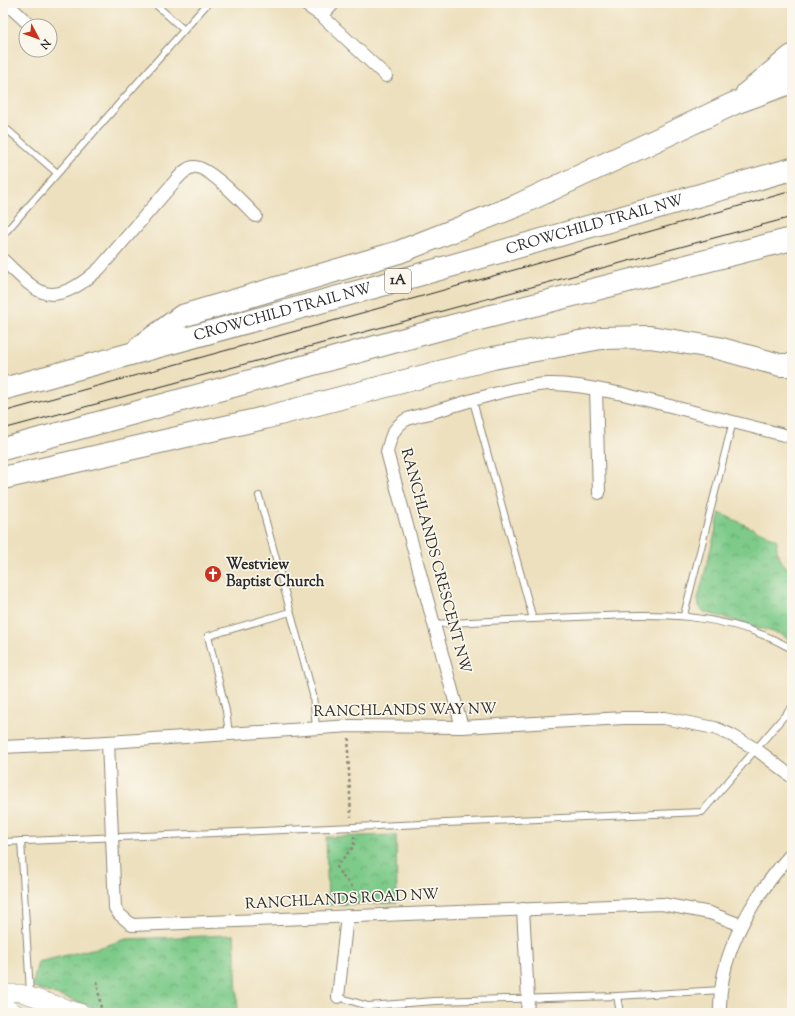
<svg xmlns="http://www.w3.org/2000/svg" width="795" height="1016" viewBox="0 0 795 1016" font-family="'Sorts Mill Goudy',serif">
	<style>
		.park { fill: url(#park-crowns); stroke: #547a5a }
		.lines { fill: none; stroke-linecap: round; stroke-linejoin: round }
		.lane-casing { stroke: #8c8674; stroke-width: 8 }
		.street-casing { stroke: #8c8674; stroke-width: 14 }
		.secondary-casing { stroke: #8c8674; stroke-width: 18 }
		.highway-casing { stroke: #8c8674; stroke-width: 24 }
		.path { stroke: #8c8674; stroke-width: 2.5; stroke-dasharray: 3 3; stroke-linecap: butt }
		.lane { stroke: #fff; stroke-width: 6 }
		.street { stroke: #fff; stroke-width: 12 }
		.secondary { stroke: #fff; stroke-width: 17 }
		.highway { stroke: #fff; stroke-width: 22 }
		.tram { stroke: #2b2b2b; stroke-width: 1 }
		.labels { text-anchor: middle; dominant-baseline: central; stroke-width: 3.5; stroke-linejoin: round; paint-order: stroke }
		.shield { fill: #fbf7ec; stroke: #696865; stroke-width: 1 }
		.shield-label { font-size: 14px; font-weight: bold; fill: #2b2b2b }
		.street-label { font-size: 15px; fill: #2b2b2b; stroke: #fbf7ec }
		.poi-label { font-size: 15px; font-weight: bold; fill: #2b2b2b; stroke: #fbf7ec; text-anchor: start }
	</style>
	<defs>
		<pattern id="park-crowns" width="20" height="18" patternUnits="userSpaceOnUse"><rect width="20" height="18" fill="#7dca89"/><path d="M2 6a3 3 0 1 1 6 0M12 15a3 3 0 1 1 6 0" fill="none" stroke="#67a470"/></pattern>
	</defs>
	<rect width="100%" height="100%" fill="#fbf7ec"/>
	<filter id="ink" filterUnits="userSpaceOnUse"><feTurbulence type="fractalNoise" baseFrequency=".025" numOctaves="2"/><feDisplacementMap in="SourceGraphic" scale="8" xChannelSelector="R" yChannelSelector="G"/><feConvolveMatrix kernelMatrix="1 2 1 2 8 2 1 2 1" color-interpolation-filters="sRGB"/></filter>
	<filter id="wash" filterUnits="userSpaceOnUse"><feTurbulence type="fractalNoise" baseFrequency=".012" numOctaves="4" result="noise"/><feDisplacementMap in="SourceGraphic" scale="16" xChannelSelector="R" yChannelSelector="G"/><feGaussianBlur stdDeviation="0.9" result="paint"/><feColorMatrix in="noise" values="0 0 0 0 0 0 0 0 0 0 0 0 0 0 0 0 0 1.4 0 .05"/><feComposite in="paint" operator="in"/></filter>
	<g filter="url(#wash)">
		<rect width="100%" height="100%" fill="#ede0be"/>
		<g class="park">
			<path d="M720,513l57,27c-2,13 4,24 15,31v70l-12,-7 -76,-22 -5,-6 -1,-7z"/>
			<polygon points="396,835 397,903 328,905 326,837"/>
			<polygon points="234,935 238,1013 104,1013 89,1006 32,987 38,962 105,946 126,939"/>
		</g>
	</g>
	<g filter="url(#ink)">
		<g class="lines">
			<g class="lane-casing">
				<g id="lane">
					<polyline points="154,3 184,30"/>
					<polyline points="3,126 56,172"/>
					<polyline points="3,235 208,3"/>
					<polyline points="473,401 533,619"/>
					<polyline points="259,496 313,695 316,728"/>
					<polyline points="684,615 733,421"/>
					<path d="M434,624c48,-3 95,-5 143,-7 76,-3 146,-8 215,32"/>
					<polyline points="229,734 226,711 208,636 290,612"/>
					<polyline points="21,841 30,993"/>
					<polyline points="3,842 702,812 792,707"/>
					<polyline points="617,996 620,1013"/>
					<polyline points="338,997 368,1006 435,1001 617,996 722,990"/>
				</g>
			</g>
			<g class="street-casing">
				<g id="street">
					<polyline points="6,3 31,26"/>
					<polyline points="303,3 322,16 386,76"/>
					<polyline points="322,16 334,3"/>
					<path d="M3,260c10,9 29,30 42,33 19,5 42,-13 55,-25l76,-88c5,-5 10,-12 17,-13 14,-3 52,38 63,49"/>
					<polyline points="596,389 599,493"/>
					<path d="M462,727l-75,-275c3,-12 5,-23 17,-31 7,-5 20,-6 29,-9 33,-10 81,-26 115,-28 24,-1 51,6 75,10l169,43"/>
					<polyline points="108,742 115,908 119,914 132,925 662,904 710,913 741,925"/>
					<polyline points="3,747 108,742 350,726 462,727 624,718 664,718 715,728 731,735 756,749 792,777"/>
					<polyline points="523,909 528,999 527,1013"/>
					<polyline points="338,997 347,916"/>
					<path d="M720,1013c-2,-61 33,-116 72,-160"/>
				</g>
			</g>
			<g class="secondary-casing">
				<g id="secondary">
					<polyline points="3,993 21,993 82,1013"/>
					<polyline points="3,1006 16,1013"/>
				</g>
			</g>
			<g class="highway-casing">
				<g id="highway">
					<polyline points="747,93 792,56"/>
					<polyline points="140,347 182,316 399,252 516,206 735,103 792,82"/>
					<path id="s1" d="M3,389l419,-115 370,-105"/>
					<polyline points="3,449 448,327 792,239"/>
					<polyline points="3,478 264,418 493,358 601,338 650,337 718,348 780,365 792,365"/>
				</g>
			</g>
			<g class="path">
				<polyline points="349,738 348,751 351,817"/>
				<path d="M354,836v10l-16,18 -1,4c7,13 20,18 21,35"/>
				<polyline points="97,981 101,1009"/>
			</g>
			<use href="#lane" class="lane"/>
			<use href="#street" class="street"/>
			<use href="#secondary" class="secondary"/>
			<use href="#highway" class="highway"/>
			<g class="tram">
				<polyline points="3,412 405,301 792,191"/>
				<polyline points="3,429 792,217"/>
			</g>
		</g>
	</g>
	<defs>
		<g id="church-disc" transform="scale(0.9)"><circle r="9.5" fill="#c8321e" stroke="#fbf7ec"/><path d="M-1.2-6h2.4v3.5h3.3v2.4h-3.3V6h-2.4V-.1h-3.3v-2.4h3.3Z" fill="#fff"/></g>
	</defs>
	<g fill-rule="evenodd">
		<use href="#church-disc" x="213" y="574"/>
	</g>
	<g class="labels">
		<rect class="shield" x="385" y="269" width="26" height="24" rx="3"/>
		<g class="shield-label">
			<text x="398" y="281">1A</text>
		</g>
		<g class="street-label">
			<text stroke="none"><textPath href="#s1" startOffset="614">CROWCHILD TRAIL NW</textPath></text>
			<text stroke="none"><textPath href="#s1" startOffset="290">CROWCHILD TRAIL NW</textPath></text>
			<text transform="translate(435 561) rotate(75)">RANCHLANDS CRESCENT NW</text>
			<text transform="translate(405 711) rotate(-1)">RANCHLANDS WAY NW</text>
			<text transform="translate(342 900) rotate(-3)">RANCHLANDS ROAD NW</text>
		</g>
		<g class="poi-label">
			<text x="226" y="565">Westview<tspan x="226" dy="17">Baptist Church</tspan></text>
		</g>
	</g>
	<rect width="795" height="1016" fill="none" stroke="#fbf7ec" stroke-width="16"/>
	<g transform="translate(38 38) rotate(131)"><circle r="19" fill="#fbf7ec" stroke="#a8a59f"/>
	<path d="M0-3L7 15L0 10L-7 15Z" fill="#c8321e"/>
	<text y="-6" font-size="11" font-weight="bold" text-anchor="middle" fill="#2b2b2b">N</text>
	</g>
</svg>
